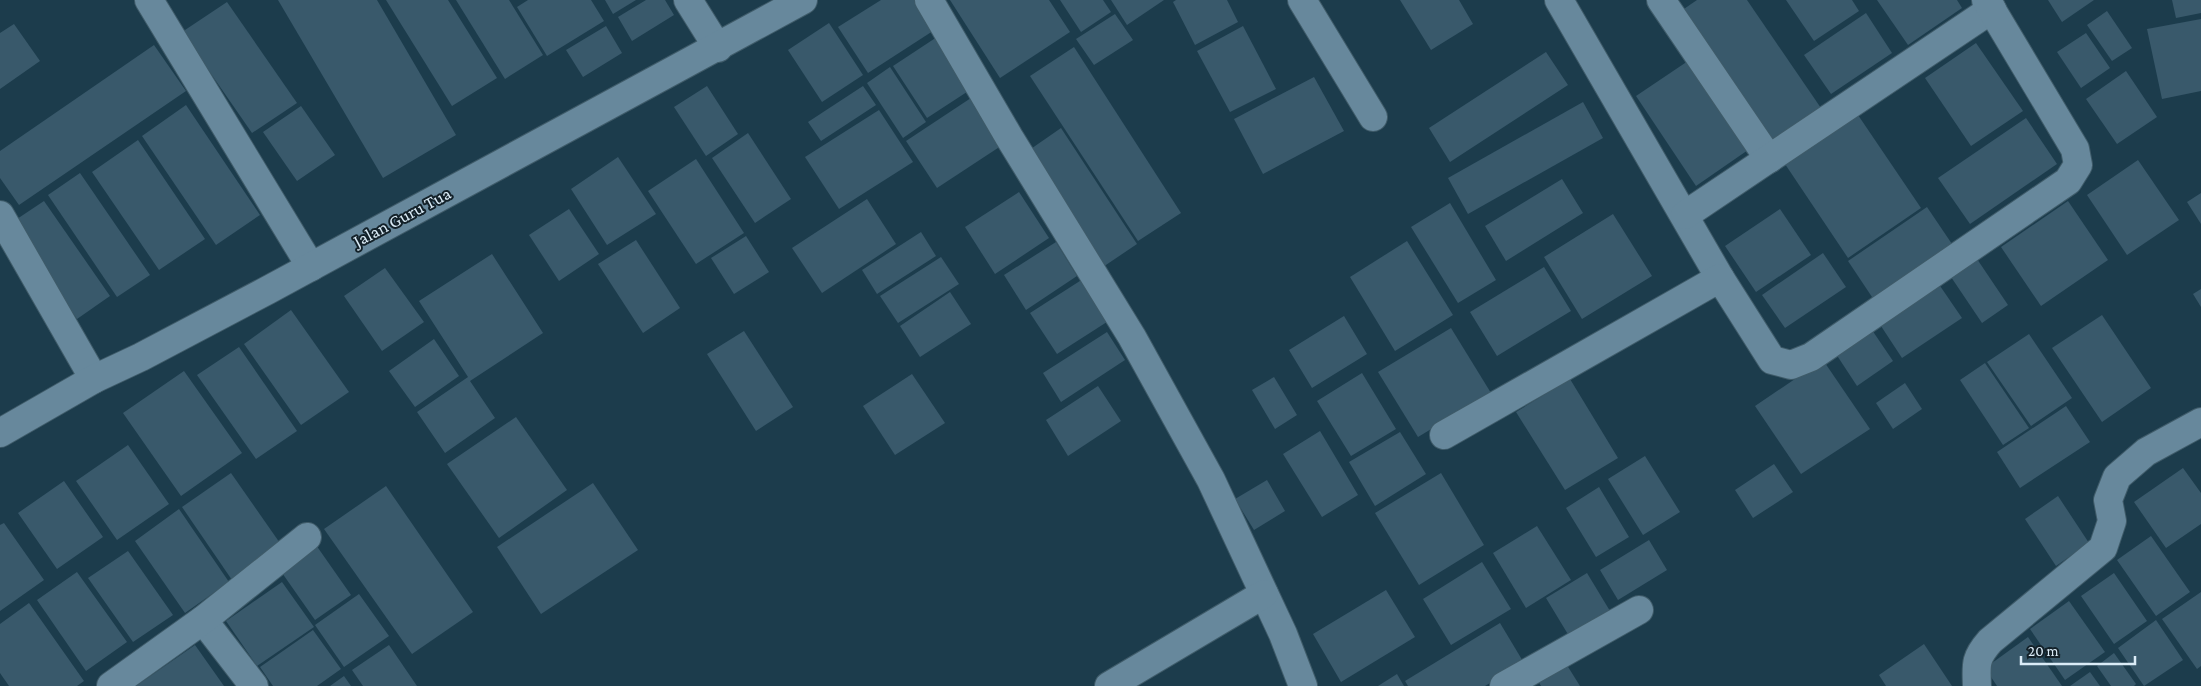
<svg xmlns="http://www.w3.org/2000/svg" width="2201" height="686" viewBox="0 0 2201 686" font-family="'Crimson Pro',serif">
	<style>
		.building { fill: #39596b }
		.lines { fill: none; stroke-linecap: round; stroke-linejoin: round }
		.street-casing { stroke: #3f5b69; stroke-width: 30 }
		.secondary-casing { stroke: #3f5b69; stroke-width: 30 }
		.street { stroke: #67889c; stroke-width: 28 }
		.secondary { stroke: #67889c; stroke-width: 28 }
		.labels { text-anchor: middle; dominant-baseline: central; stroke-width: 4; stroke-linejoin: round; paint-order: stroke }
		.street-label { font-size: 18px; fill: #dbecf7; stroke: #132129 }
	</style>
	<rect width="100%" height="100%" fill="#1c3c4c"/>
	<g class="building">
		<polygon points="278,0 377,0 456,135 383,178"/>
		<polygon points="386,0 448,0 497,78 452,106"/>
		<polygon points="456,0 509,0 543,55 505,79"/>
		<polygon points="528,0 591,0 604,21 547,56 517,7"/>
		<polygon points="605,0 636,0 613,14"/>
		<polygon points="646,0 665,0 674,15 632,41 618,17"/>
		<polygon points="881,0 917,0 936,29 868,73 838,27"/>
		<polygon points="950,0 1049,0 1070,32 1000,78"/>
		<polygon points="1060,0 1103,0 1111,12 1081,32"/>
		<polygon points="1111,0 1164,0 1127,25"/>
		<polygon points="1176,0 1227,0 1238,22 1195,45 1173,2"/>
		<polygon points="1400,0 1459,0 1473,24 1431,50"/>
		<polygon points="1697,0 1747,0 1823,111 1769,147 1678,13"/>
		<polygon points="1786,0 1852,0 1859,11 1814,41"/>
		<polygon points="1877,0 1957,0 1962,8 1908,45"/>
		<polygon points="2048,0 2094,0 2062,22"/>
		<polygon points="2172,0 2201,0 2201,13 2176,18"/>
		<polygon points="227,2 297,103 252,133 182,32"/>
		<polygon points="2107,11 2132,48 2112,61 2087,25"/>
		<polygon points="1866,13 1892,53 1831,94 1804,55"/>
		<polygon points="1115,14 1133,40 1094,65 1076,39"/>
		<polygon points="2201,19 2201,91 2162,99 2147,29"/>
		<polygon points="829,23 863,75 822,102 788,50"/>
		<polygon points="14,24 40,61 0,89 0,33"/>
		<polygon points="606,26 622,53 583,77 566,50"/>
		<polygon points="1243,26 1276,89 1230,112 1197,51"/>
		<polygon points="2086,33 2110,68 2081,88 2057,52"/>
		<polygon points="940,35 973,88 927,118 893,66"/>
		<polygon points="1976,43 2023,111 1971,146 1925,78"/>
		<polygon points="154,45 186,91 19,205 0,178 0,151"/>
		<polygon points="1074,47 1181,213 1138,241 1030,76"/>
		<polygon points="1546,52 1568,85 1450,162 1429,128"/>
		<polygon points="1688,61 1748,150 1696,186 1636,96"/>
		<polygon points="890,67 926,122 903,138 867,83"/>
		<polygon points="2126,71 2157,117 2117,144 2086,99"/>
		<polygon points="1314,77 1344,131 1263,174 1234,119"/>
		<polygon points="707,86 738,134 706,156 674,107"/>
		<polygon points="863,86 876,105 821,141 808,122"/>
		<polygon points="977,94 1007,142 937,188 906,141"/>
		<polygon points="1583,102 1603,138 1468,214 1448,178"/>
		<polygon points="186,105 260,215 216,245 142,136"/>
		<polygon points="301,106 335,155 297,181 263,132"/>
		<polygon points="879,110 913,162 839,209 805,157"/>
		<polygon points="1858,115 1921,208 1848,258 1785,164"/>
		<polygon points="2026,118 2057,164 1970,224 1938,178"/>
		<polygon points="1061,128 1137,244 1100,269 1025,153"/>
		<polygon points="748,133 791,199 755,223 712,158"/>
		<polygon points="138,140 205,239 159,270 92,172"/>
		<polygon points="618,157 656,214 607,245 571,189"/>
		<polygon points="696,159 744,233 696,264 648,191"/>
		<polygon points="2138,160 2179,220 2127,255 2087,195"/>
		<polygon points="80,173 150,275 117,297 48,195"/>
		<polygon points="1562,179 1583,213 1506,261 1485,226"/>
		<polygon points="1019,192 1049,238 995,274 965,227"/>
		<polygon points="2201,193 2201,224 2187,202"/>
		<polygon points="867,199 896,244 822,293 792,248"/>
		<polygon points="44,201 110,296 77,319 11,223"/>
		<polygon points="2068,201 2108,260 2041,306 2001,247"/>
		<polygon points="1450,203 1496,280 1458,303 1411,227"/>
		<polygon points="1927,207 1954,247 1874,300 1848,261"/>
		<polygon points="569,209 599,254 559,281 529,235"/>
		<polygon points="1780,209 1811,255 1756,292 1725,246"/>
		<polygon points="1613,214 1652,276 1582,319 1544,257"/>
		<polygon points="921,232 936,256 877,294 862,270"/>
		<polygon points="746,236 769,272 734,294 711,258"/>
		<polygon points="636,240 680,308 643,333 598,264"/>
		<polygon points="1407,241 1453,315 1395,351 1350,277"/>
		<polygon points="1056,242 1077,276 1026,310 1004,275"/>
		<polygon points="1823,253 1846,287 1785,328 1762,295"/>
		<polygon points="492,254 543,333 470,381 495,418 445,453 417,412 468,377 419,301"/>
		<polygon points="1975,256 2008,305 1982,323 1949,274"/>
		<polygon points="941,257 959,284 898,323 880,296"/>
		<polygon points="1544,267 1571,311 1497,356 1470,312"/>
		<polygon points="385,268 424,322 382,351 344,296"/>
		<polygon points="1083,279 1110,320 1057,354 1030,313"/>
		<polygon points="1938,283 1962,318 1902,358 1879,323"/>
		<polygon points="2201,289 2201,307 2193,294"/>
		<polygon points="950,292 971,324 920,357 900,326"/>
		<polygon points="291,310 349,392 301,425 244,344"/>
		<polygon points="2102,315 2151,388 2102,422 2052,348"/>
		<polygon points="1344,316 1367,354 1312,388 1289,350"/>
		<polygon points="1451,328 1491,393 1418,437 1378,372"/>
		<polygon points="1872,330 1893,361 1857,386 1836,354"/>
		<polygon points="744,331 793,407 756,431 707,354"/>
		<polygon points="1107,332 1125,360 1061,402 1043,373"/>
		<polygon points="2029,334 2072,398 2031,426 1987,362"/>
		<polygon points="434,339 459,376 415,407 389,371"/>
		<polygon points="239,347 297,431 256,459 197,375"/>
		<polygon points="1823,360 1870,429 1801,474 1755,406"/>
		<polygon points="1985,363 2029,428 2003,445 1960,380"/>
		<polygon points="184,371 242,453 181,496 123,413"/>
		<polygon points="1362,373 1396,429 1351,456 1317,401"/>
		<polygon points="912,374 945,423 895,455 863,406"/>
		<polygon points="1274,377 1297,415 1275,429 1252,390"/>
		<polygon points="1570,379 1618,458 1565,490 1516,412"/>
		<polygon points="1905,383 1922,409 1893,429 1876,403"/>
		<polygon points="1098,386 1121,421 1068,456 1046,420"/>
		<polygon points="2066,406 2090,442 2020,488 1997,452"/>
		<polygon points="516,417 567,490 499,538 447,464"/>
		<polygon points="1320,431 1358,495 1322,517 1283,454"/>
		<polygon points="1400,432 1426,474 1375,506 1349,462"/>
		<polygon points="128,445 169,504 117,540 76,481"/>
		<polygon points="1645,456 1680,512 1643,535 1608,479"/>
		<polygon points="1774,464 1793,492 1753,518 1735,490"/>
		<polygon points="2183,468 2201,493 2201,524 2166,548 2134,502"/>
		<polygon points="231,473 282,546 232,580 182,507"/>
		<polygon points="1441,473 1484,545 1419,585 1375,513"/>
		<polygon points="1267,480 1285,511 1254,530 1235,499"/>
		<polygon points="64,481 103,537 57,569 18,513"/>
		<polygon points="593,483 638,550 541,614 497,547"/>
		<polygon points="386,486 473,612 412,654 324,529"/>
		<polygon points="1599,487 1629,537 1596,557 1566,508"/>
		<polygon points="2058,496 2089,543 2056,566 2025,519"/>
		<polygon points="179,509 229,582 185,613 135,541"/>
		<polygon points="4,523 44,580 0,611 0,525"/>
		<polygon points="1537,526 1571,580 1526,608 1493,553"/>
		<polygon points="2151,536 2190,592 2156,616 2117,560"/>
		<polygon points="1649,540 1667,570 1618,600 1600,570"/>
		<polygon points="316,545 351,595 315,620 280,570"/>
		<polygon points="128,551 173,615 133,642 88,578"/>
		<polygon points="1482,562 1511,609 1451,645 1423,599"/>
		<polygon points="77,572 127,642 86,671 37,600"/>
		<polygon points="1587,573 1610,611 1569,636 1546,598"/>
		<polygon points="2114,573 2147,621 2114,644 2081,596"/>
		<polygon points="282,582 314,627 257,666 226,621"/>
		<polygon points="1386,590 1415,637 1341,682 1313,634"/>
		<polygon points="2201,592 2201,666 2197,669 2162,619"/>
		<polygon points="359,594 389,636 344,667 315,625"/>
		<polygon points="2069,601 2105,652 2065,680 2030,629"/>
		<polygon points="29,603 84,681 77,686 9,686 0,673 0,624"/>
		<polygon points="2156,620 2183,660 2144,686 2118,648"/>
		<polygon points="1500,623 1524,663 1485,686 1408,686 1405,681"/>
		<polygon points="313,630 341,669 317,686 273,686 260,667"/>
		<polygon points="2028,637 2062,686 1997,686 1985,668"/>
		<polygon points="1924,644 1952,686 1886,686 1879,675"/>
		<polygon points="195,645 224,686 136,686"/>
		<polygon points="389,645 417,686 363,686 352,670"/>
		<polygon points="2114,653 2136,684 2134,686 2111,686 2097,666"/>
		<polygon points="1565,662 1580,686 1541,686 1537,679"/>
		<polygon points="2090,672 2100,686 2070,686"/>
		<polygon points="1397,674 1404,686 1378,686"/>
		<polygon points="344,676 351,686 330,686"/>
	</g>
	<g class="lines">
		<g class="street-casing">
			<g id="street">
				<polyline points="149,0 311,267"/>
				<polyline points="688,0 718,48"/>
				<polyline points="929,0 1009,137 1132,337 1211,480 1283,634 1303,686"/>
				<polyline points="1302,0 1373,117"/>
				<polyline points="1559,0 1720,278"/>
				<polyline points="1661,0 1769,159"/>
				<polyline points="0,215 94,379"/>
				<polyline points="1685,215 1992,9"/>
				<polyline points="1444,435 1720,278 1772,360 1791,365 1811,357 2068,181 2078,165 2075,149 1986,0"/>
				<polyline points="203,620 254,686"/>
				<polyline points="111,686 203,620 307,537"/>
				<polyline points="1109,686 1264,594"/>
				<polyline points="1504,686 1639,610"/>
				<path d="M1977,686c-1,-22 -2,-28 13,-45l113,-93 9,-27 -4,-21 9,-23 29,-25 55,-30"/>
			</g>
		</g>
		<g class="secondary-casing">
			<polyline id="secondary" points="0,433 94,379 141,357 268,290 803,0"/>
		</g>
		<use href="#street" class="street"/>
		<use href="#secondary" class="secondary"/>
	</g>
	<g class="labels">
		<g class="street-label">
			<text transform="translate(402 217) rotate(-28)">Jalan Guru Tua</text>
		</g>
	</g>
	<path d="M2021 656v8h114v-8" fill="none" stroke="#dbecf7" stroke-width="2.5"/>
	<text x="2028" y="656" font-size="15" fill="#dbecf7" stroke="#132129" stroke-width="4" paint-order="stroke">20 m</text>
</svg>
